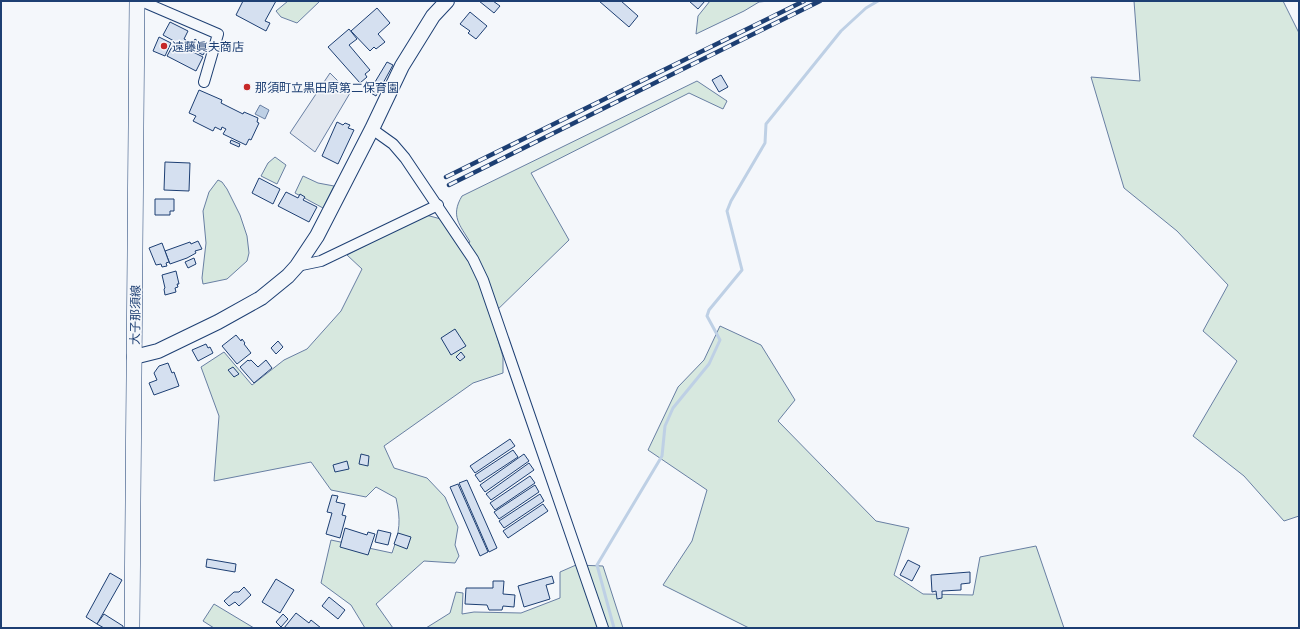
<svg xmlns="http://www.w3.org/2000/svg" width="1300" height="629" viewBox="0 0 1300 629" font-family="'Noto Sans','Noto Sans JP',sans-serif">
	<style>
		.green { fill: #d7e8df; stroke: #687fa3 }
		.parking { fill: #e3e8f0; stroke: #687fa3 }
		.water { fill: #bed0e5; stroke: #687fa3 }
		.lines { fill: none; stroke-linecap: round; stroke-linejoin: round }
		.stream { stroke: #bed0e5; stroke-width: 3 }
		.building { fill: #d5e0f0; stroke: #1d3f73 }
		.street-casing { stroke: #1d3f73; stroke-width: 12 }
		.secondary-casing { stroke: #1d3f73; stroke-width: 16 }
		.primary-casing { stroke: #1d3f73; stroke-width: 16 }
		.street { stroke: #f4f7fb; stroke-width: 10 }
		.secondary { stroke: #f4f7fb; stroke-width: 14 }
		.primary { stroke: #f4f7fb; stroke-width: 15 }
		.rail-casing { stroke: #1d3f73; stroke-width: 4.5 }
		.rail { stroke: #f4f7fb; stroke-width: 3; stroke-dasharray: 9; stroke-linecap: butt }
		.poi-dot { fill: #c62828; stroke: #f4f7fb; stroke-width: 1.5 }
		.labels { text-anchor: middle; dominant-baseline: central; stroke-width: 3; stroke-linejoin: round; paint-order: stroke }
		.poi-label { font-size: 12px; fill: #1d3f73; stroke: #f4f7fb; text-anchor: start }
		.street-label { font-size: 12px; fill: #1d3f73; stroke: #f4f7fb }
	</style>
	<rect width="100%" height="100%" fill="#f4f7fb"/>
	<g class="green">
		<polygon points="288,1 320,1 297,23 281,17 276,11"/>
		<polygon points="710,1 769,1 759,2 744,11 696,34 698,16"/>
		<polygon points="1134,1 1283,1 1299,33 1299,516 1284,521 1244,476 1193,436 1237,361 1203,331 1228,285 1177,231 1124,188 1091,77 1140,81"/>
		<path d="M697,81l30,20 -4,8 -34,-16 -158,80 38,67 -78,76 12,41v16l-30,10 -89,63 10,22 33,10 18,19 13,30 -3,18 4,11 -4,7 -31,-2 -48,43 17,24h-28l-14,-23 -30,-22 10,-43 61,13c8,-23 9,-32 4,-55l-20,-11 -10,10 -35,-7 -20,-28 -97,19 5,-65 -18,-49 23,-15 28,33 32,-25 23,-11 34,-38 21,-42 -15,-14 79,-40 15,4 20,29 9,-6c-10,-17 -20,-26 -8,-46z"/>
		<polygon points="275,157 286,165 277,184 261,176 268,163"/>
		<polygon points="303,176 318,183 334,186 323,208 295,193"/>
		<polygon points="218,180 222,182 227,189 240,215 247,236 249,253 247,261 227,279 203,284 202,278 206,243 203,211 209,192"/>
		<polygon points="720,326 761,345 795,400 778,421 876,521 909,528 894,575 923,594 973,595 980,557 1036,546 1064,628 749,628 663,585 692,541 707,490 648,450 678,387 704,360"/>
		<polygon points="576,565 603,566 623,628 426,628 450,613 456,592 463,593 462,614 474,612 521,613 560,598 560,572"/>
		<polygon points="214,604 254,628 214,628 203,621"/>
	</g>
	<polygon class="parking" points="330,73 350,93 315,152 290,133"/>
	<polygon class="water" points="260,105 269,110 265,119 255,114"/>
	<g class="lines">
		<polyline class="stream" points="614,628 597,565 662,456 665,426 673,408 709,364 720,340 707,316 709,310 742,270 727,211 731,201 765,143 766,124 841,31 866,8 878,1"/>
	</g>
	<g class="building">
		<polygon points="243,1 276,1 265,21 270,23 266,31 236,15"/>
		<polygon points="479,1 493,1 500,6 494,13"/>
		<polygon points="599,1 621,1 638,16 629,27"/>
		<polygon points="689,1 705,1 698,9"/>
		<polygon points="377,8 390,23 378,34 385,42 376,49 374,47 370,51 351,31"/>
		<polygon points="470,12 487,26 476,39 468,33 470,31 460,24"/>
		<polygon points="170,22 188,31 184,39 186,40 183,46 163,35"/>
		<polygon points="349,29 357,39 349,45 370,70 365,74 367,77 360,83 328,47"/>
		<polygon points="159,37 171,43 165,56 153,51"/>
		<polygon points="195,39 207,48 203,55 190,48"/>
		<polygon points="173,45 178,48 179,45 203,57 196,71 167,56"/>
		<polygon points="387,62 393,65 376,96 369,92"/>
		<polygon points="721,75 728,87 719,92 712,80"/>
		<polygon points="199,90 222,100 221,103 243,114 244,112 258,118 257,122 259,123 251,140 249,139 246,145 223,134 226,129 222,127 221,130 215,127 213,131 193,121 196,116 189,113"/>
		<polygon points="337,122 343,125 345,123 350,125 348,128 354,130 338,164 322,156"/>
		<polygon points="231,140 240,144 239,147 230,143"/>
		<polygon points="165,162 190,163 189,191 164,190"/>
		<polygon points="259,178 280,189 273,204 252,193"/>
		<polygon points="286,192 298,198 300,194 305,197 303,200 317,207 309,222 278,206"/>
		<polygon points="155,199 174,199 174,211 170,211 170,215 155,215"/>
		<polygon points="198,241 202,249 195,251 196,253 187,258 170,264 165,251 190,242 191,244"/>
		<polygon points="162,243 169,262 166,263 167,266 162,267 161,264 156,265 149,248"/>
		<polygon points="194,258 196,264 188,268 185,262"/>
		<polygon points="176,271 179,284 177,284 178,287 175,288 176,292 165,295 164,289 165,288 162,275"/>
		<polygon points="455,329 466,346 451,355 441,338"/>
		<polygon points="236,335 241,341 242,339 245,343 244,344 251,353 237,364 222,346"/>
		<polygon points="278,341 283,347 276,354 271,348"/>
		<polygon points="206,344 208,348 210,347 213,353 198,361 192,350"/>
		<polygon points="461,352 465,357 460,361 456,357"/>
		<polygon points="248,360 249,361 251,360 258,367 266,360 272,368 254,383 240,367"/>
		<polygon points="168,363 172,373 174,372 179,386 154,395 149,383 157,380 154,373 159,366"/>
		<polygon points="233,367 239,374 234,377 228,370"/>
		<polygon points="510,439 515,446 475,473 470,466"/>
		<polygon points="513,450 518,457 480,482 475,475"/>
		<polygon points="361,454 369,456 368,466 359,464"/>
		<polygon points="524,454 529,461 485,492 480,485"/>
		<polygon points="347,461 349,469 335,472 333,465"/>
		<polygon points="529,463 534,470 491,500 486,494"/>
		<polygon points="530,476 535,483 495,510 490,503"/>
		<polygon points="467,480 497,548 489,552 459,483"/>
		<polygon points="458,484 488,552 480,556 450,487"/>
		<polygon points="535,485 539,492 499,519 494,512"/>
		<polygon points="540,494 544,501 504,528 499,521"/>
		<polygon points="332,495 338,496 336,502 345,504 342,515 346,516 340,538 326,534 332,513 327,512"/>
		<polygon points="543,504 548,511 508,538 503,531"/>
		<polygon points="345,528 367,535 368,532 375,534 368,555 340,547"/>
		<polygon points="378,530 391,533 388,545 375,542"/>
		<polygon points="398,533 411,537 407,549 394,544"/>
		<polygon points="207,559 236,564 235,572 206,567"/>
		<polygon points="908,560 920,566 912,581 900,575"/>
		<polygon points="970,572 970,583 961,584 961,590 942,591 942,598 937,599 936,591 932,592 931,575"/>
		<polygon points="110,573 122,580 97,624 86,617"/>
		<polygon points="552,576 554,583 546,585 550,599 524,607 518,586"/>
		<polygon points="276,579 294,590 280,613 262,602"/>
		<polygon points="493,581 504,581 503,594 515,595 514,607 503,606 502,610 489,610 487,605 465,604 466,588 493,588"/>
		<polygon points="244,587 251,595 239,606 235,602 229,606 224,601 234,592 239,592"/>
		<polygon points="329,597 345,610 338,619 322,606"/>
		<polygon points="296,613 309,623 311,620 321,628 284,628"/>
		<polygon points="104,614 123,626 123,628 104,628 97,624"/>
		<polygon points="283,614 288,619 281,627 276,622"/>
	</g>
	<g class="lines">
		<g class="street-casing">
			<g id="street">
				<polyline points="141,1 218,34 204,82"/>
				<polyline points="372,129 393,144 405,158 473,259 483,280 603,628"/>
				<polyline points="297,266 321,261 438,205"/>
			</g>
		</g>
		<g class="secondary-casing">
			<polyline id="secondary" points="134,357 158,351 218,322 261,298 288,276 297,266 317,236 372,129 402,66 433,16 447,1"/>
		</g>
		<g class="primary-casing">
			<polyline id="primary" points="132,628 137,1"/>
		</g>
		<use href="#street" class="street"/>
		<use href="#secondary" class="secondary"/>
		<use href="#primary" class="primary"/>
		<g class="rail-casing">
			<g id="rail">
				<polyline points="446,177 804,1"/>
				<polyline points="449,185 820,1"/>
			</g>
		</g>
		<use href="#rail" class="rail"/>
	</g>
	<g class="poi-dot">
		<circle cx="164" cy="46" r="4"/>
		<circle cx="247" cy="87" r="4"/>
	</g>
	<g class="labels">
		<g class="poi-label">
			<text x="172" y="46">遠藤眞夫商店</text>
			<text x="255" y="87">那須町立黒田原第二保育園</text>
		</g>
		<g class="street-label">
			<text transform="translate(135 315) rotate(-89)">大子那須線</text>
		</g>
	</g>
	<rect width="1300" height="629" fill="none" stroke="#1d3f73" stroke-width="4"/>
</svg>
